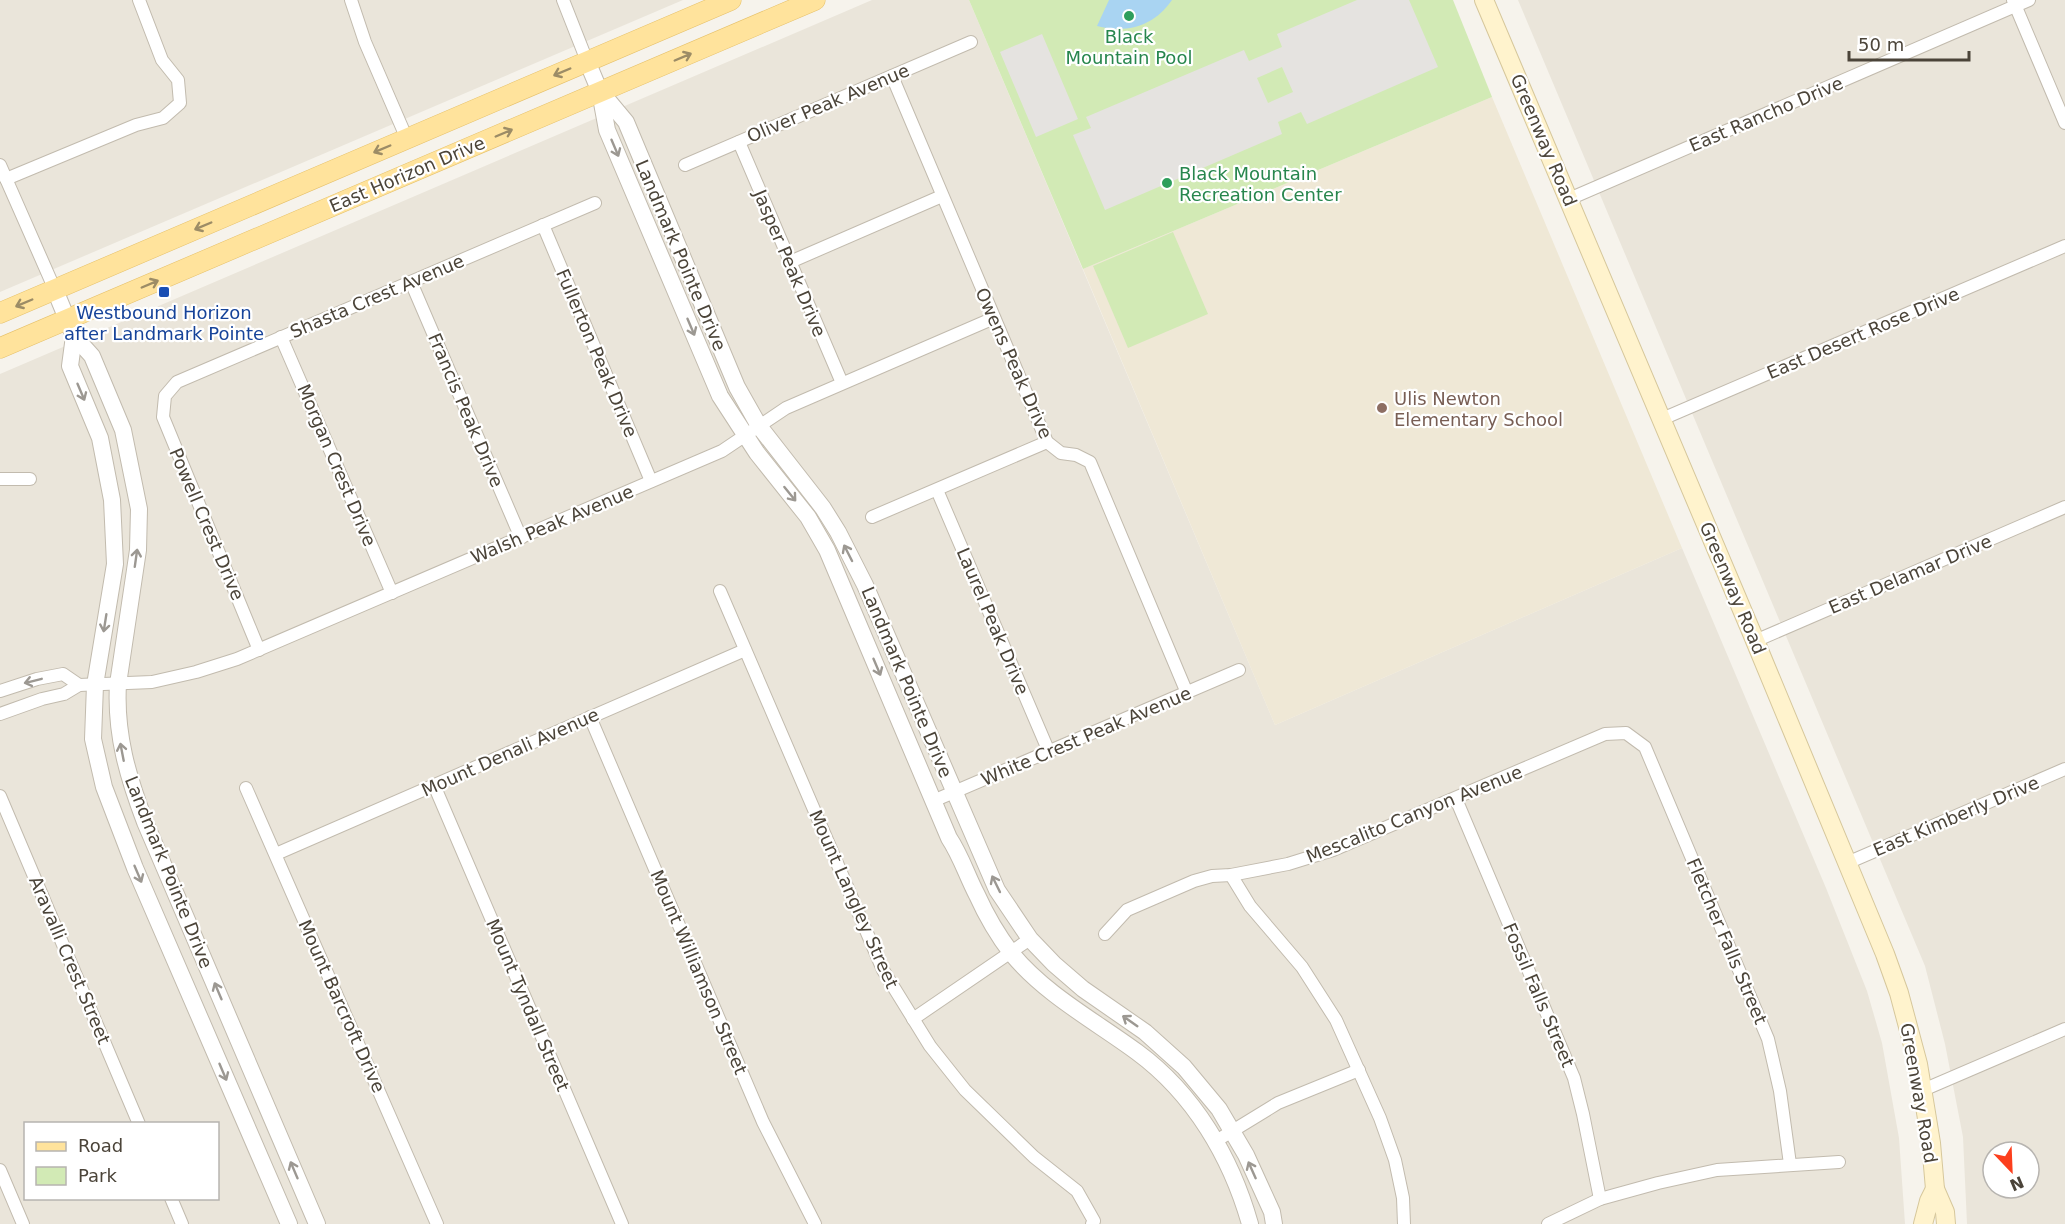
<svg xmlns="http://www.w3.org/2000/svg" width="2065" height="1224" viewBox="0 0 2065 1224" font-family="'DejaVu Sans',sans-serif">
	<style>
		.residential { fill: #eae5da; fill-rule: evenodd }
		.education { fill: #efe8d6 }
		.green { fill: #d2eab5 }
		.parking { fill: #e5e3e0; fill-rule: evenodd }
		.water { fill: #a9d4f2 }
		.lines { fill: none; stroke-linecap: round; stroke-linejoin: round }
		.minor-casing { stroke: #c2bbae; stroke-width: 14 }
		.tertiary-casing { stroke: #c2bbae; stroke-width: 18 }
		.secondary-casing { stroke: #d6c79b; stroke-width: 20 }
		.primary-casing { stroke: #e6c16a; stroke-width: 21 }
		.minor { stroke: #fff; stroke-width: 12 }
		.tertiary { stroke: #fff; stroke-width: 16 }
		.secondary { stroke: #fff3cd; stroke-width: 18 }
		.primary { stroke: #ffe39c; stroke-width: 20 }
		.oneway { stroke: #9c8c66 }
		.oneway2 { stroke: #9c9892 }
		.leisure-dot { fill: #2e9e5b; stroke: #fff; stroke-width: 2 }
		.transit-dot { fill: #1a4fb4; stroke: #fff; stroke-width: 2 }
		.education-dot { fill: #8d6e63; stroke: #fff; stroke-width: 2 }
		.labels { text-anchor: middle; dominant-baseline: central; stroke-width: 4.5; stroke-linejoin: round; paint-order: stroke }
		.leisure-label { font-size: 18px; fill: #27864d; stroke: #fff }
		.street-label { font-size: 18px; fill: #4b4439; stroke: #fff }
		.transit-label { font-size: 18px; fill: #164399; stroke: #fff }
		.education-label { font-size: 18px; fill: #785e54; stroke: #fff; text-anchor: start }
	</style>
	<rect width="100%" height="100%" fill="#f6f3ec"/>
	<g class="residential">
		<polygon points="0,0 683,0 0,292"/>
		<path d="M872,0h97l306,725 407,-177 144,340 41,103 15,52 17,95 6,86h-1905v-850zM26,1124h192v74h-192z"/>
		<path d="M1518,0h547v1224h-98l-4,-87 -18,-93 -20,-78zM1993,1152h36v36h-36z"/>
	</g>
	<polygon class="education" points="1492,97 1682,548 1275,725 1083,269"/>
	<g class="green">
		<polygon points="969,0 1453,0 1492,97 1083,269"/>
		<polygon points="1173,232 1208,314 1128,348 1093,266"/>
	</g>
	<g class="parking">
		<path d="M1357,0h52l29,67 -131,57 -6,-12 -23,10 4,12 -177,76 -32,-75 18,-7 -5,-11 158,-67 5,11 33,-14 -5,-13zM1282,67l11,25 -25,11 -11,-25z"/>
		<polygon points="1042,34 1078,119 1036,137 1000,52"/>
	</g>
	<path class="water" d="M1109,0h63c-18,26 -45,34 -75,26z"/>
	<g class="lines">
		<g class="minor-casing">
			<g id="minor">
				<polyline points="351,0 365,42 407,139"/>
				<polyline points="563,0 587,61"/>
				<polyline points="2013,0 2065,123"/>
				<polyline points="892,76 1047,442 1061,453 1076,455 1090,462 1187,693"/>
				<polyline points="739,142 842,383"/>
				<polyline points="0,165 55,290"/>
				<polyline points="685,165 971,42"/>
				<polyline points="6,179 136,125 163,118 180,103 178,80 162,60 139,0"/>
				<polyline points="1569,199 2029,0"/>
				<polyline points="543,225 651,481"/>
				<polyline points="790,262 942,196"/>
				<polyline points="411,282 521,538"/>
				<polyline points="281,337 392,593"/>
				<polyline points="1662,419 2065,246"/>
				<polyline points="0,479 30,479"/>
				<polyline points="937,490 1049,752"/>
				<polyline points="872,517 1047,442"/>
				<polyline points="720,591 883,970 930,1046 965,1090 1034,1157 1077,1191 1094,1221 1092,1224"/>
				<polyline points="1755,641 2065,507"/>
				<polyline points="259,650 163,417 165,396 177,382 595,203"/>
				<polyline points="0,691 37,679 63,674 79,685"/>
				<polyline points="0,714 42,699 64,694 79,685 152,682 196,672 237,659 722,451 786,408 994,318"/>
				<polyline points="590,717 763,1122 815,1224"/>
				<polyline points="434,785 622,1224"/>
				<polyline points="246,788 437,1224"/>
				<polyline points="0,796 139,1124"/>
				<polyline points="1456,799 1574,1078 1583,1114 1600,1199"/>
				<polyline points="933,801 1239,670"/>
				<polyline points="276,854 745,650"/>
				<polyline points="1847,863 2065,769"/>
				<polyline points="1231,875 1250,906 1302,967 1336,1020 1380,1118 1395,1160 1403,1198 1404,1224"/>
				<polyline points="1105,934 1127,910 1194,881 1212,876 1231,875 1288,864 1333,850 1605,734 1626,733 1645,747 1768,1039 1780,1091 1790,1164"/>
				<polyline points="913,1019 1030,939"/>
				<polyline points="1923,1090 2065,1029"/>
				<polyline points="1216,1141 1278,1103 1359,1070"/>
				<polyline points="0,1170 23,1224"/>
				<polyline points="171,1198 182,1224"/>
				<polyline points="1548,1224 1600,1199 1658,1183 1717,1170 1839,1162"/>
			</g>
		</g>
		<g class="tertiary-casing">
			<g id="tertiary">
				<path d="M587,61l13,31 7,38 113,266 37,57 51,64 19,33 122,288c12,18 18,38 28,57 9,20 22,42 35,59 34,41 83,67 125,98 57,42 94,105 113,172"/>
				<polyline points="601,92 626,122 737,387 759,426 823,508 838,532 865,585 997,890 1030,939 1054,964 1083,989 1145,1032 1184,1067 1219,1109 1246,1155 1272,1212 1274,1224"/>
				<path d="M55,290l19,46 18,20 31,74 16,79 -1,41 -20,134c-3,50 10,93 27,138l172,402"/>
				<polyline points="74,336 70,366 100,438 112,500 115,564 95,685 93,739 104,787 135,868 289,1224"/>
			</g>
		</g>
		<g class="secondary-casing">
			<g id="secondary">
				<polyline points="1484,0 1751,631 1885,954 1899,993 1918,1064 1931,1143 1935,1189 1945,1212 1946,1224"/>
				<polyline points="1923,1224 1929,1201 1935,1189"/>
			</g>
		</g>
		<g class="primary-casing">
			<g id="primary">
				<polyline points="0,313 731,0"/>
				<polyline points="0,348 815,0"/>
			</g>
		</g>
		<use href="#minor" class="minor"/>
		<use href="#tertiary" class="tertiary"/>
		<use href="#secondary" class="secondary"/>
		<use href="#primary" class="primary"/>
	</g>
	<defs><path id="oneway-shaft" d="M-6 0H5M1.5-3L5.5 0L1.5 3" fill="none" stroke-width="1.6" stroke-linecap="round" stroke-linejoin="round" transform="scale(1.5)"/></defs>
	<g class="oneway">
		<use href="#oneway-shaft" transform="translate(683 57) rotate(-23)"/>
		<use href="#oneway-shaft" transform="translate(562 72) rotate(157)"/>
		<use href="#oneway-shaft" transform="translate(504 133) rotate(-23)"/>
		<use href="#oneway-shaft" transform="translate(382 149) rotate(157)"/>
		<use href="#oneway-shaft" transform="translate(203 226) rotate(157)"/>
		<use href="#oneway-shaft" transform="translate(150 284) rotate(-23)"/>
		<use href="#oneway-shaft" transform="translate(24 303) rotate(157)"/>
	</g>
	<g class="oneway2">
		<use href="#oneway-shaft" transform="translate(615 148) rotate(67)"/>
		<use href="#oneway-shaft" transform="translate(691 327) rotate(67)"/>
		<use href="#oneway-shaft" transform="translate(81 392) rotate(67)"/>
		<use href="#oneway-shaft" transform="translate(790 494) rotate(51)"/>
		<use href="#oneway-shaft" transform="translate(848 553) rotate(-117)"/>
		<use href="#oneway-shaft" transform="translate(136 558) rotate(-82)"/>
		<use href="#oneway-shaft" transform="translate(105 623) rotate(99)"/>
		<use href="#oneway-shaft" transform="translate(877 667) rotate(67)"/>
		<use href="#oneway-shaft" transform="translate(33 681) rotate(166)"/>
		<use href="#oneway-shaft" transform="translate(122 752) rotate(-101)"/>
		<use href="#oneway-shaft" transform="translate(138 874) rotate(67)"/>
		<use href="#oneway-shaft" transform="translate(996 884) rotate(-116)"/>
		<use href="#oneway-shaft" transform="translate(218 991) rotate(-113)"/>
		<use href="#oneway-shaft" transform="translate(1130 1021) rotate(-145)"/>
		<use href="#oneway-shaft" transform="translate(223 1072) rotate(67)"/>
		<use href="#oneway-shaft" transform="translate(294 1170) rotate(-113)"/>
		<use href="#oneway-shaft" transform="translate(1252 1170) rotate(-114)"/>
	</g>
	<g class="leisure-dot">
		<circle cx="1129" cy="16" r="6"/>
		<circle cx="1167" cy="183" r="6"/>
	</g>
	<rect class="transit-dot" x="158" y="286" width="12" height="12" rx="3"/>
	<circle class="education-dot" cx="1382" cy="408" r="6"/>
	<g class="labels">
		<g class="leisure-label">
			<text x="1129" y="36">Black<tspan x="1129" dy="21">Mountain Pool</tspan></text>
			<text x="1179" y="173" text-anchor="start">Black Mountain<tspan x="1179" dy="21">Recreation Center</tspan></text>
		</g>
		<g class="street-label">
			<text transform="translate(828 103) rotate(-23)">Oliver Peak Avenue</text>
			<text transform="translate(1766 114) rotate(-23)">East Rancho Drive</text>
			<text transform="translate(1544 140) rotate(67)">Greenway Road</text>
			<text transform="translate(407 174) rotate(-23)">East Horizon Drive</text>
			<text transform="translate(681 255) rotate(67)">Landmark Pointe Drive</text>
			<text transform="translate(790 263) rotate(67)">Jasper Peak Drive</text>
			<text transform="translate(377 296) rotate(-23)">Shasta Crest Avenue</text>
			<text transform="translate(1863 333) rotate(-23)">East Desert Rose Drive</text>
			<text transform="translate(597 353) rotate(67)">Fullerton Peak Drive</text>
			<text transform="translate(1014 363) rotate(66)">Owens Peak Drive</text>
			<text transform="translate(466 410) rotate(67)">Francis Peak Drive</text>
			<text transform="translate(337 465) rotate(67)">Morgan Crest Drive</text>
			<text transform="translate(207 524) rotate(67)">Powell Crest Drive</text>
			<text transform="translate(552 524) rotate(-23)">Walsh Peak Avenue</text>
			<text transform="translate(1910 574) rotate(-23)">East Delamar Drive</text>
			<text transform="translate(1733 588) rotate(67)">Greenway Road</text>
			<text transform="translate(993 621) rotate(67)">Laurel Peak Drive</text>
			<text transform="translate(907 682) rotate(67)">Landmark Pointe Drive</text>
			<text transform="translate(1086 736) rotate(-23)">White Crest Peak Avenue</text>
			<text transform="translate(510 752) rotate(-24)">Mount Denali Avenue</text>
			<text transform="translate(1414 814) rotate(-22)">Mescalito Canyon Avenue</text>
			<text transform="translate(1956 816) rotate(-23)">East Kimberly Drive</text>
			<text transform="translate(169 872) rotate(68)">Landmark Pointe Drive</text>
			<text transform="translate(854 899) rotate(66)">Mount Langley Street</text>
			<text transform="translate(1727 941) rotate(67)">Fletcher Falls Street</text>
			<text transform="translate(70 960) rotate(67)">Aravalli Crest Street</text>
			<text transform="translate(699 972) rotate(67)">Mount Williamson Street</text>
			<text transform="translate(1539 995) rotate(67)">Fossil Falls Street</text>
			<text transform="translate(528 1005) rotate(67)">Mount Tyndall Street</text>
			<text transform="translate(342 1006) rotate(66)">Mount Barcroft Drive</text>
			<text transform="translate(1919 1093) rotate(80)">Greenway Road</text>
		</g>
		<g class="transit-label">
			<text x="164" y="312">Westbound Horizon<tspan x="164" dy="21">after Landmark Pointe</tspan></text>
		</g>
		<g class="education-label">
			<text x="1394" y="398">Ulis Newton<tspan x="1394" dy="21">Elementary School</tspan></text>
		</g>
	</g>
	<rect x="24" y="1122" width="195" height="78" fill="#ffffff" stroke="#b7b4b0" stroke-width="1.5"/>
	<rect x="36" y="1142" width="30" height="9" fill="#ffe39c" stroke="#b7b4b0" stroke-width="1.5"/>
	<text x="78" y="1152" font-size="18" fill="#4b4439">Road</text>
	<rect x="36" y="1167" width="30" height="18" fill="#d2eab5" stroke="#b7b4b0" stroke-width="1.5"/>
	<text x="78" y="1182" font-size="18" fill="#4b4439">Park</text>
	<g transform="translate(2011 1170) rotate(157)"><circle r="28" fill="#ffffff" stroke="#b7b4b0" stroke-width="1.5"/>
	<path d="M0-4.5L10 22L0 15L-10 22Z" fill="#fc3f1d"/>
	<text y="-9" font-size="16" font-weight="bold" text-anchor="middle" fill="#4b4439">N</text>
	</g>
	<path d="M1849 51v9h120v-9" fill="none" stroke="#4b4439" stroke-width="3"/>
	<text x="1858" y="51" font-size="18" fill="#4b4439" stroke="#ffffff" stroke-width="4.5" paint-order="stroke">50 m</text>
</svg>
